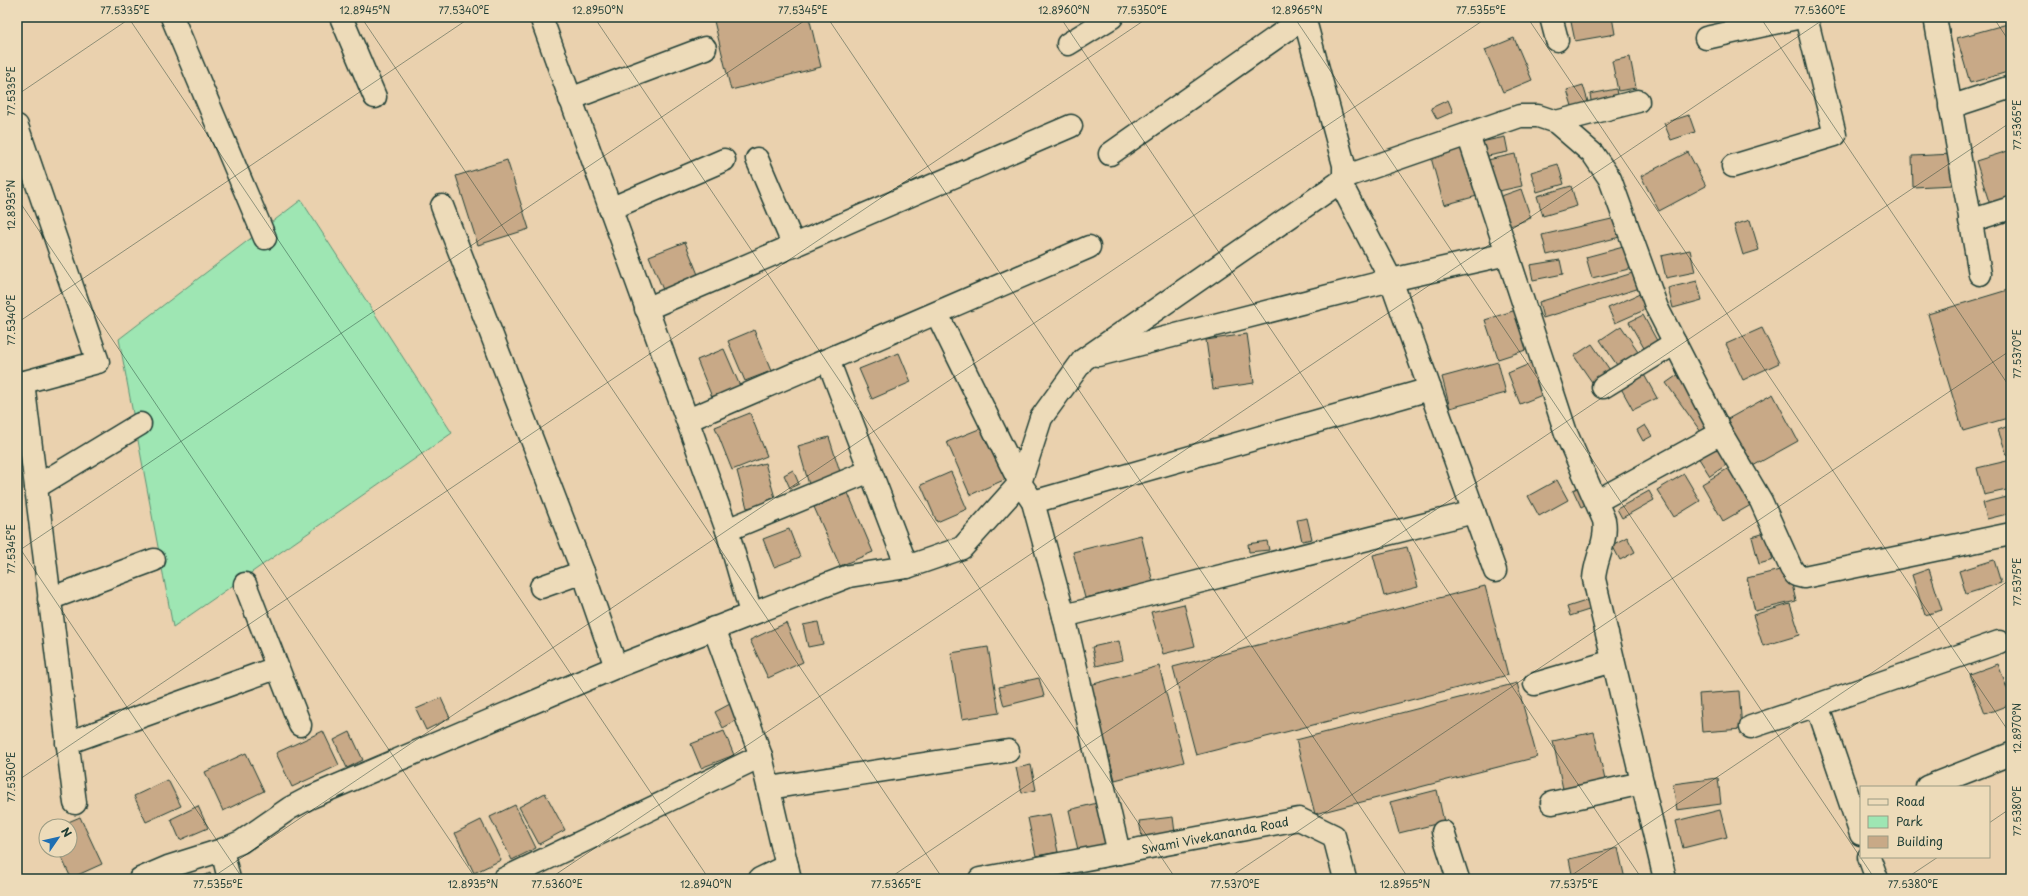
<svg xmlns="http://www.w3.org/2000/svg" width="2028" height="896" viewBox="0 0 2028 896" font-family="'Playpen Sans',sans-serif">
	<style>
		.green { fill: #9ee6b3; stroke: #5e9274 }
		.building { fill: #c8a987; stroke: #1f3d34 }
		.lines { fill: none; stroke-linecap: round; stroke-linejoin: round }
		.minor-casing { stroke: #1f3d34; stroke-width: 25 }
		.minor { stroke: #eddbb9; stroke-width: 22 }
		.ticks { fill: none; stroke: #1f3d34; stroke-width: 1; stroke-opacity: 0.45 }
		.labels { text-anchor: middle; dominant-baseline: central; stroke-width: 3.5; stroke-linejoin: round; paint-order: stroke }
		.street-label { font-size: 12px; fill: #1f3d34; stroke: #eddbb9 }
		.neatline { fill: none; stroke: #1f3d34; stroke-width: 1.5 }
		.ticks-label { font-size: 10px; text-anchor: middle; fill: #1f3d34 }
	</style>
	<rect width="100%" height="100%" fill="#ead1ae"/>
	<filter id="ink" filterUnits="userSpaceOnUse"><feTurbulence type="fractalNoise" baseFrequency=".025" numOctaves="2"/><feDisplacementMap in="SourceGraphic" scale="8" xChannelSelector="R" yChannelSelector="G"/><feConvolveMatrix kernelMatrix="1 2 1 2 8 2 1 2 1" color-interpolation-filters="sRGB"/></filter>
	<g filter="url(#ink)">
		<polygon class="green" points="301,200 452,433 173,627 119,339"/>
		<g class="building">
			<polygon points="713,17 809,17 821,67 731,90"/>
			<polygon points="1570,17 1612,17 1615,34 1575,41"/>
			<polygon points="2011,23 2011,71 1970,83 1957,38"/>
			<polygon points="1514,38 1532,80 1503,92 1485,50"/>
			<polygon points="1630,57 1636,88 1618,91 1612,61"/>
			<polygon points="1583,85 1589,105 1573,109 1567,90"/>
			<polygon points="1616,89 1618,102 1592,107 1590,94"/>
			<polygon points="1448,100 1453,112 1437,119 1431,108"/>
			<polygon points="1689,115 1695,132 1671,140 1664,123"/>
			<polygon points="1505,137 1508,152 1478,158 1476,143"/>
			<polygon points="1463,145 1477,196 1444,205 1430,154"/>
			<polygon points="2011,150 2011,198 1990,205 1976,161"/>
			<polygon points="1688,152 1706,186 1659,211 1641,176"/>
			<polygon points="1515,154 1522,186 1490,193 1483,161"/>
			<polygon points="1953,154 1954,185 1913,187 1912,156"/>
			<polygon points="507,160 529,229 478,245 456,176"/>
			<polygon points="1558,164 1564,184 1537,192 1531,172"/>
			<polygon points="1571,186 1577,206 1543,216 1537,196"/>
			<polygon points="1521,189 1531,218 1503,229 1493,199"/>
			<polygon points="1616,218 1620,237 1547,255 1542,235"/>
			<polygon points="1750,220 1759,250 1743,255 1734,225"/>
			<polygon points="685,242 701,282 666,297 649,256"/>
			<polygon points="1627,246 1633,268 1592,278 1586,257"/>
			<polygon points="1690,250 1695,272 1666,278 1661,256"/>
			<polygon points="1560,260 1563,274 1533,280 1530,265"/>
			<polygon points="1636,272 1640,288 1543,318 1539,302"/>
			<polygon points="1697,281 1702,300 1673,308 1668,288"/>
			<polygon points="2011,289 2011,417 1963,431 1928,314"/>
			<polygon points="1642,293 1649,308 1615,323 1608,308"/>
			<polygon points="1522,308 1535,347 1498,359 1485,320"/>
			<polygon points="1643,315 1661,348 1648,355 1629,322"/>
			<polygon points="1621,326 1640,354 1619,368 1600,340"/>
			<polygon points="1762,328 1779,363 1743,380 1726,344"/>
			<polygon points="754,330 771,371 745,381 728,341"/>
			<polygon points="1247,334 1254,383 1213,389 1206,340"/>
			<polygon points="1592,344 1612,373 1594,385 1574,356"/>
			<polygon points="724,349 740,386 712,397 697,360"/>
			<polygon points="899,353 911,382 872,399 859,369"/>
			<polygon points="1539,360 1552,391 1520,404 1508,373"/>
			<polygon points="1498,362 1506,393 1450,408 1442,377"/>
			<polygon points="1642,371 1657,398 1633,410 1618,383"/>
			<polygon points="1679,374 1713,423 1701,432 1666,383"/>
			<polygon points="1773,394 1798,441 1751,467 1726,420"/>
			<polygon points="750,413 767,456 732,470 715,427"/>
			<polygon points="1645,425 1652,436 1643,441 1637,430"/>
			<polygon points="2011,425 2011,453 2007,455 1998,430"/>
			<polygon points="984,427 1006,479 970,495 947,442"/>
			<polygon points="829,437 842,478 810,488 798,446"/>
			<polygon points="1717,444 1729,463 1710,476 1698,457"/>
			<polygon points="2011,460 2011,489 1984,495 1977,468"/>
			<polygon points="765,463 776,501 747,508 737,471"/>
			<polygon points="1734,465 1756,502 1723,521 1702,484"/>
			<polygon points="793,470 799,484 790,488 784,475"/>
			<polygon points="951,472 967,509 937,522 921,485"/>
			<polygon points="1684,474 1700,501 1674,517 1657,490"/>
			<polygon points="1557,480 1568,500 1539,516 1528,496"/>
			<polygon points="1588,483 1595,500 1581,507 1573,490"/>
			<polygon points="1649,491 1654,500 1622,518 1617,509"/>
			<polygon points="848,493 873,552 840,566 814,507"/>
			<polygon points="2011,496 2011,513 1987,519 1983,503"/>
			<polygon points="1307,518 1312,539 1302,541 1297,520"/>
			<polygon points="789,529 800,557 774,567 763,539"/>
			<polygon points="1765,533 1773,560 1759,564 1752,537"/>
			<polygon points="1141,535 1153,582 1085,598 1073,552"/>
			<polygon points="1627,537 1635,552 1620,560 1612,545"/>
			<polygon points="1267,541 1269,550 1249,552 1248,544"/>
			<polygon points="1407,547 1418,587 1384,596 1373,555"/>
			<polygon points="1994,560 2001,583 1966,594 1959,571"/>
			<polygon points="1788,568 1796,601 1755,611 1747,578"/>
			<polygon points="1929,569 1942,610 1925,615 1912,575"/>
			<polygon points="1485,586 1508,675 1196,755 1173,667"/>
			<polygon points="1589,600 1592,609 1570,616 1567,607"/>
			<polygon points="1184,604 1195,646 1163,654 1151,612"/>
			<polygon points="1790,604 1800,635 1763,646 1753,615"/>
			<polygon points="818,622 823,644 808,647 803,625"/>
			<polygon points="786,623 803,662 768,678 750,640"/>
			<polygon points="1119,641 1123,660 1096,666 1092,647"/>
			<polygon points="988,647 999,713 962,719 951,653"/>
			<polygon points="1998,664 2011,699 2011,704 1985,714 1970,674"/>
			<polygon points="1159,666 1184,762 1115,780 1090,685"/>
			<polygon points="1039,678 1044,696 1004,706 999,687"/>
			<polygon points="1517,683 1537,757 1315,814 1296,740"/>
			<polygon points="1739,691 1742,729 1702,732 1699,694"/>
			<polygon points="441,698 450,718 426,730 416,709"/>
			<polygon points="730,704 739,719 723,728 715,712"/>
			<polygon points="323,731 339,765 292,787 276,753"/>
			<polygon points="724,731 734,755 701,768 691,744"/>
			<polygon points="350,732 363,760 347,768 334,740"/>
			<polygon points="1594,732 1606,784 1564,794 1553,741"/>
			<polygon points="246,753 264,791 223,811 205,772"/>
			<polygon points="1031,765 1036,790 1022,793 1016,768"/>
			<polygon points="1718,778 1721,804 1677,810 1673,784"/>
			<polygon points="168,780 181,806 146,822 134,796"/>
			<polygon points="1437,790 1444,822 1399,833 1390,802"/>
			<polygon points="545,793 565,830 539,844 519,807"/>
			<polygon points="1101,802 1110,843 1078,850 1069,810"/>
			<polygon points="515,805 536,848 512,860 490,817"/>
			<polygon points="198,806 208,828 180,840 171,819"/>
			<polygon points="1720,810 1727,837 1683,848 1676,821"/>
			<polygon points="1050,814 1058,852 1036,856 1028,818"/>
			<polygon points="80,817 102,864 71,878 58,850 70,850 70,826 59,826"/>
			<polygon points="1173,817 1175,833 1142,837 1139,821"/>
			<polygon points="481,820 501,860 474,873 455,833"/>
			<polygon points="1618,848 1625,879 1573,879 1569,859"/>
			<polygon points="210,873 212,879 197,879"/>
		</g>
		<g class="lines">
			<g class="minor-casing">
				<g id="minor">
					<polyline points="172,17 265,238"/>
					<polyline points="341,17 375,97"/>
					<polyline points="541,17 727,530 751,613"/>
					<polyline points="1551,17 1557,40"/>
					<polyline points="1935,17 1980,274"/>
					<polyline points="1706,38 1801,17"/>
					<polyline points="1068,44 1112,17"/>
					<polyline points="570,99 705,48"/>
					<polyline points="1950,107 2011,87"/>
					<polyline points="1556,122 1638,101"/>
					<polyline points="17,126 98,362 17,384"/>
					<path d="M1468,134l98,299 38,87c4,20 -9,39 -10,59l71,300"/>
					<polyline points="1110,154 1305,17"/>
					<polyline points="757,159 794,246"/>
					<polyline points="1733,166 1835,135 1806,17"/>
					<polyline points="1344,177 1520,116 1538,116 1556,122 1593,154 1610,179 1657,308 1721,433 1761,501 1791,568 1796,575 1804,577 2011,534"/>
					<polyline points="1340,182 1391,280 1495,571"/>
					<polyline points="442,206 583,572 616,667"/>
					<polyline points="610,209 724,160"/>
					<polyline points="1970,221 2011,208"/>
					<polyline points="646,309 1071,126"/>
					<polyline points="937,314 1020,483 1033,502 1064,616 1119,853"/>
					<polyline points="1098,355 1391,280 1507,254"/>
					<polyline points="828,360 907,567"/>
					<polyline points="23,382 75,803"/>
					<polyline points="1603,387 1675,343"/>
					<polyline points="688,420 1089,247"/>
					<polyline points="36,487 140,424"/>
					<polyline points="1597,501 1721,433"/>
					<polyline points="1033,502 1430,389"/>
					<polyline points="727,530 870,471"/>
					<polyline points="245,584 300,725"/>
					<polyline points="541,587 583,572"/>
					<polyline points="49,599 154,560"/>
					<polyline points="1064,616 1474,512"/>
					<polyline points="714,628 761,756 790,879"/>
					<polyline points="1535,684 1613,661"/>
					<polyline points="1751,727 1817,705"/>
					<polyline points="67,743 276,668"/>
					<polyline points="1927,787 2011,754"/>
					<polyline points="769,788 1008,751"/>
					<polyline points="1552,803 1642,783"/>
					<polyline points="1443,832 1458,879"/>
					<polyline points="1861,834 1817,705 1999,642"/>
					<polyline points="222,850 229,879"/>
					<polyline points="1869,857 1877,879"/>
					<polyline points="140,879 168,867 222,850 241,842 290,808 311,797 616,667 849,576 907,567 962,548 1020,483 1041,418 1083,360 1340,182 1344,177 1344,165 1304,17"/>
					<polyline points="504,879 761,756"/>
					<polyline points="760,879 787,866"/>
					<polyline points="980,879 1299,819 1334,836 1345,879"/>
				</g>
			</g>
			<use href="#minor" class="minor"/>
		</g>
	</g>
	<path class="ticks" d="M128,17l581,862M361,17l582,862M594,17l582,862M827,17l582,862M1060,17l582,862M1294,17l581,862M1527,17l484,718M1760,17l251,372M1993,17l18,27M17,95l115,-78M17,198l459,681M17,323l454,-306M17,544l226,335M17,552l793,-535M17,781l1132,-764M1989,823l22,-15M210,879l1278,-862M549,879l1278,-862M888,879l1123,-757M1227,879l784,-529M1566,879l445,-300M1905,879l33,-22"/>
	<g class="labels">
		<g class="street-label">
			<text transform="translate(1215 835) rotate(-11)">Swami Vivekananda Road</text>
		</g>
	</g>
	<rect width="2028" height="896" fill="none" stroke="#eddbb9" stroke-width="44"/>
	<rect x="1860" y="786" width="130" height="72" fill="#eddbb9" stroke="#9b9c84"/>
	<rect x="1868" y="799" width="20" height="6" fill="#eddbb9" stroke="#9b9c84"/>
	<text x="1896" y="806" font-size="12" fill="#1f3d34">Road</text>
	<rect x="1868" y="816" width="20" height="12" fill="#9ee6b3" stroke="#9b9c84"/>
	<text x="1896" y="826" font-size="12" fill="#1f3d34">Park</text>
	<rect x="1868" y="836" width="20" height="12" fill="#c8a987" stroke="#9b9c84"/>
	<text x="1896" y="846" font-size="12" fill="#1f3d34">Building</text>
	<g transform="translate(58 838) rotate(56)"><circle r="19" fill="#eddbb9" stroke="#9b9c84"/>
	<path d="M0-3L7 15L0 10L-7 15Z" fill="#1f6fb2"/>
	<text y="-6" font-size="11" font-weight="bold" text-anchor="middle" fill="#1f3d34">N</text>
	</g>
	<rect x="22" y="22" width="1984" height="852" class="neatline"/>
	<g class="ticks-label">
		<text x="125" y="14">77.5335°E</text>
		<text x="365" y="14">12.8945°N</text>
		<text x="464" y="14">77.5340°E</text>
		<text x="598" y="14">12.8950°N</text>
		<text x="803" y="14">77.5345°E</text>
		<text x="1064" y="14">12.8960°N</text>
		<text x="1142" y="14">77.5350°E</text>
		<text x="1297" y="14">12.8965°N</text>
		<text x="1481" y="14">77.5355°E</text>
		<text x="1820" y="14">77.5360°E</text>
		<text transform="translate(11 91) rotate(-90)" y="4">77.5335°E</text>
		<text transform="translate(2017 125) rotate(-90)" y="4">77.5365°E</text>
		<text transform="translate(11 205) rotate(-90)" y="4">12.8935°N</text>
		<text transform="translate(11 320) rotate(-90)" y="4">77.5340°E</text>
		<text transform="translate(2017 354) rotate(-90)" y="4">77.5370°E</text>
		<text transform="translate(11 549) rotate(-90)" y="4">77.5345°E</text>
		<text transform="translate(2017 582) rotate(-90)" y="4">77.5375°E</text>
		<text transform="translate(2017 728) rotate(-90)" y="4">12.8970°N</text>
		<text transform="translate(11 777) rotate(-90)" y="4">77.5350°E</text>
		<text transform="translate(2017 811) rotate(-90)" y="4">77.5380°E</text>
		<text x="218" y="888">77.5355°E</text>
		<text x="473" y="888">12.8935°N</text>
		<text x="557" y="888">77.5360°E</text>
		<text x="706" y="888">12.8940°N</text>
		<text x="896" y="888">77.5365°E</text>
		<text x="1235" y="888">77.5370°E</text>
		<text x="1405" y="888">12.8955°N</text>
		<text x="1574" y="888">77.5375°E</text>
		<text x="1913" y="888">77.5380°E</text>
	</g>
</svg>
